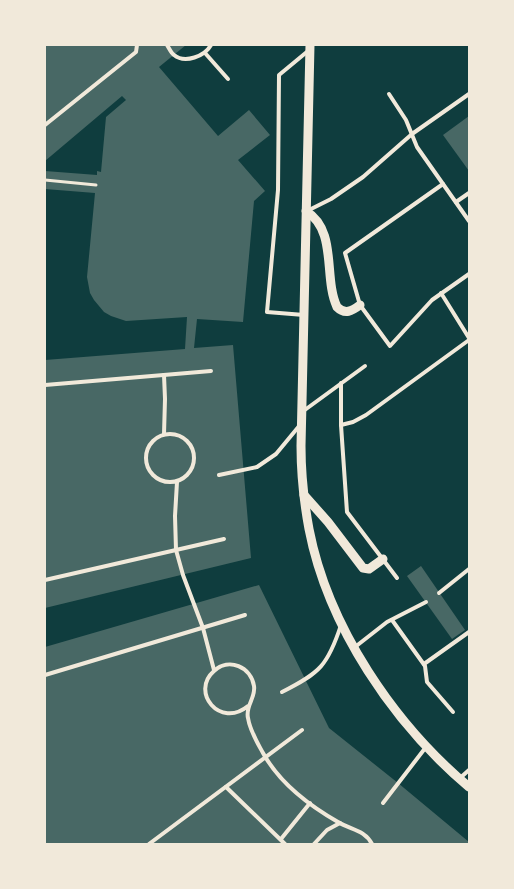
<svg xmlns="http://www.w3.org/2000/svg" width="514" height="889" viewBox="0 0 514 889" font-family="Figtree,sans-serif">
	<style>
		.building { fill: #486865 }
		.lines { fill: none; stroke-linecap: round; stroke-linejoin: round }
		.path { stroke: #f1e9da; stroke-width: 3 }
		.service { stroke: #f1e9da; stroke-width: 4 }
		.tertiary { stroke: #f1e9da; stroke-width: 9 }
	</style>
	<rect width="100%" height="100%" fill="#0f3d3e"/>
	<g class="building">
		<polygon points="45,45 186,45 159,67 218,136 249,110 270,135 238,160 265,191 254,201 243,322 197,319 194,348 233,345 251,558 45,608 45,360 185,349 187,317 126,321 111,316 104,312 94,300 90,293 87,277 95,193 45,189 45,171 97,175 97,171 101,172 106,117 126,100 122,96 45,161"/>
		<polygon points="469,116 469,171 443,135"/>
		<polygon points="421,566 465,630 452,639 407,576"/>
		<polygon points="259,585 329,728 398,783 469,842 469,844 45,844 45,647"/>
	</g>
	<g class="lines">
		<polyline class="path" points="45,180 96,185"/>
		<g class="service">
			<path d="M167,45c2,3 4,8 7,10 11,9 31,1 37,-10"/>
			<polyline points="205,53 228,79"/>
			<polyline points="389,94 406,120 417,147 469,221"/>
			<polyline points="45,125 136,52 137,45"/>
			<polyline points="443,184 345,253 360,305 390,346 432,300 469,274"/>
			<polyline points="456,202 469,193"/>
			<polyline points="307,211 331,199 363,177 412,134 469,94"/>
			<polyline points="441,293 469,338"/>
			<polyline points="304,315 267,312 278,190 279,75 308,51"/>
			<polyline points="164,375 165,399 164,434"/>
			<polyline points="341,383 341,425 347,512 397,578"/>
			<polyline points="45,385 211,371"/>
			<polyline points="302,412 365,366"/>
			<polyline points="341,425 353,422 366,415 469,340"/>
			<circle cx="170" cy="458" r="24"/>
			<polyline points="219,475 257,467 276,454 300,425"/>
			<polyline points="177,482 175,516 176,550 183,575 203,628 214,670"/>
			<polyline points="45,580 224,539"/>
			<polyline points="439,593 469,569"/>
			<polyline points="392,620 425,666 427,682 453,712"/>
			<polyline points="355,647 387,622 426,602"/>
			<polyline points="424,664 469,632"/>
			<polyline points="45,675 245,615"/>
			<path d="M282,692c38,-19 46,-27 59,-67"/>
			<path d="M248,706c-28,23 -58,-14 -34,-35 15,-14 37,-4 40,15 2,12 -9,20 -6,32 2,13 9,24 15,35 16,29 47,53 75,69 13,8 27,8 34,22"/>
			<polyline points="459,779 469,770"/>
			<polyline points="226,787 285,844"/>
			<polyline points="383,803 426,747"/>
			<polyline points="281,839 310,803"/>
			<polyline points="149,844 302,730"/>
			<polyline points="314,844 327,830 340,823"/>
		</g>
		<g class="tertiary">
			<path d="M310,45l-9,401c0,28 3,56 8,83 19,98 85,195 160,258"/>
			<path d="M306,211c32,20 17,66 31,96 8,8 15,4 23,-2"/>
			<polyline points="304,495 328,522 363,568 369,569 383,559"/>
		</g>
	</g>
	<rect width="514" height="889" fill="none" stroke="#f1e9da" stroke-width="92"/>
</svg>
